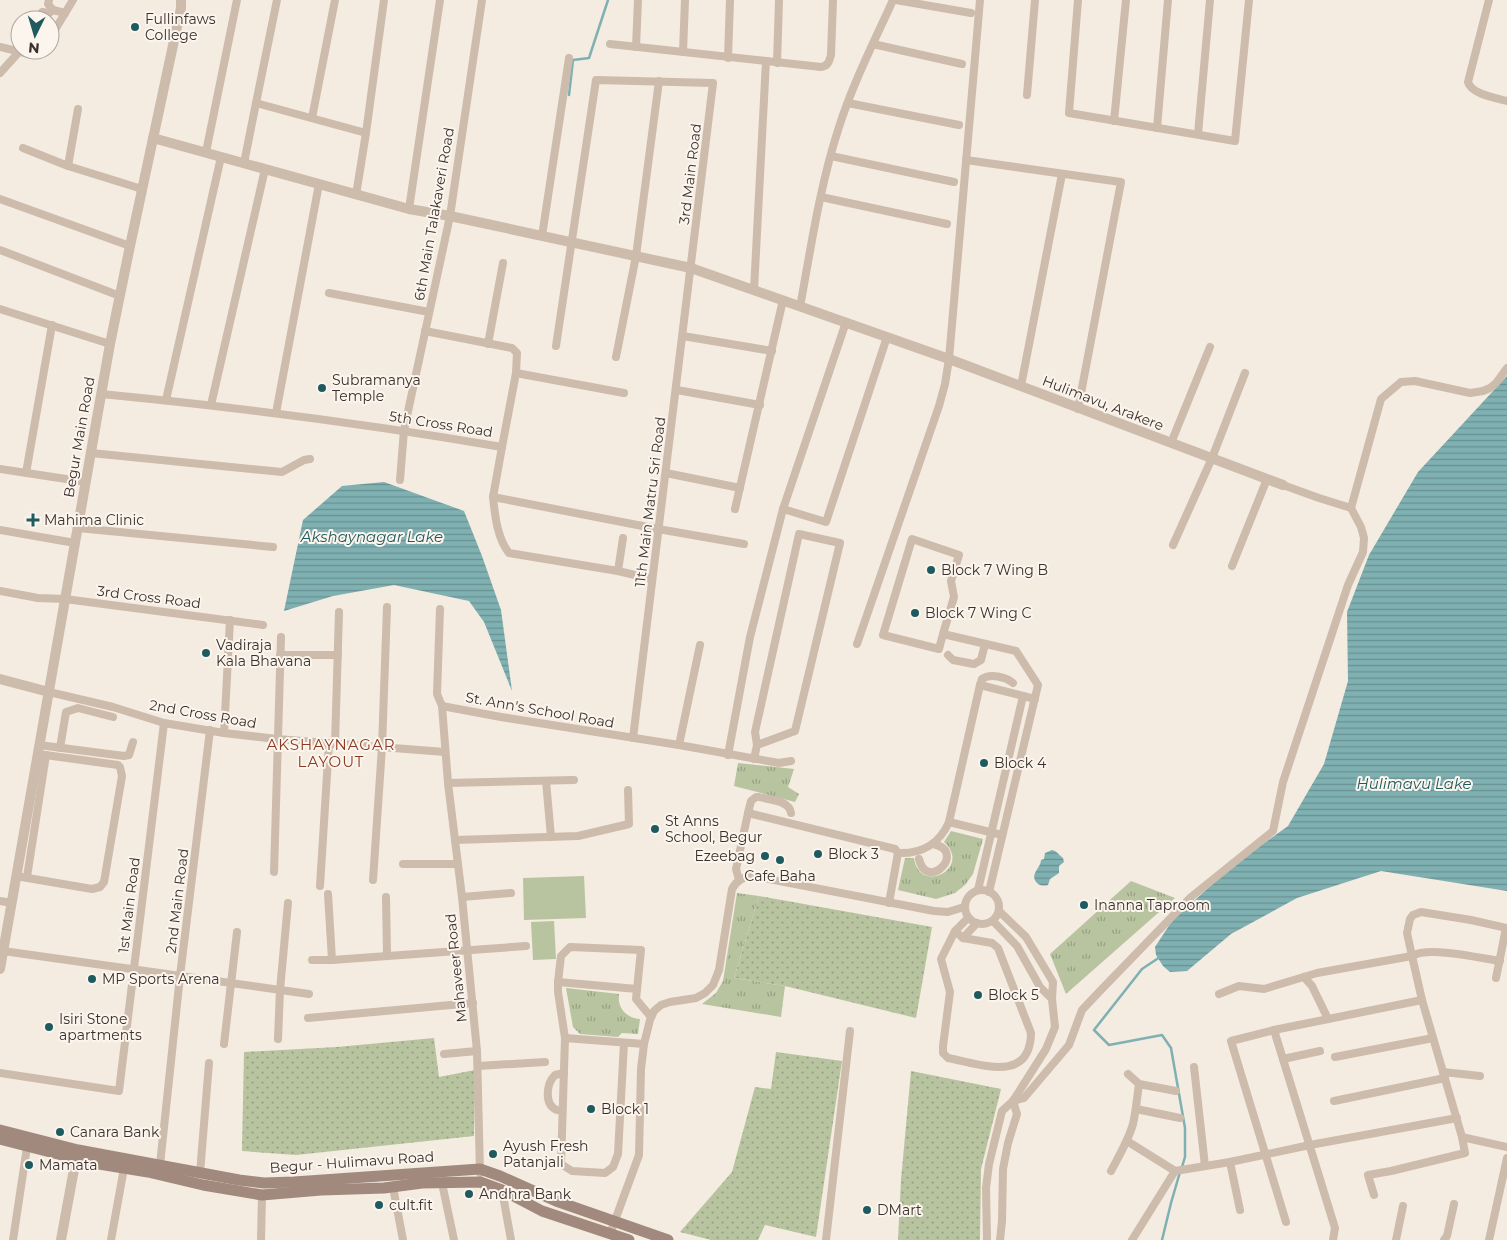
<svg xmlns="http://www.w3.org/2000/svg" width="1507" height="1240" viewBox="0 0 1507 1240" font-family="Montserrat,sans-serif">
	<style>
		.grass { fill: url(#grass-dots) }
		.park { fill: url(#park-tufts) }
		.pitch { fill: #b8c4a0 }
		.water { fill: url(#water-rules) }
		.lines { fill: none; stroke-linecap: round; stroke-linejoin: round }
		.stream { stroke: #7fb0b2; stroke-width: 2.5 }
		.minor { stroke: #cdbbac; stroke-width: 8 }
		.tertiary { stroke: #cdbbac; stroke-width: 10 }
		.secondary { stroke: #a18a7d; stroke-width: 11 }
		.poi-dot { fill: #1f5a5e; stroke: #fbf5ee; stroke-width: 2 }
		.labels { text-anchor: middle; dominant-baseline: central; stroke-width: 4; stroke-linejoin: round; paint-order: stroke }
		.poi-label { font-size: 14px; fill: #3b302b; stroke: #fbf5ee; text-anchor: start }
		.street-label { font-size: 14px; fill: #3b302b; stroke: #fbf5ee }
		.water-label { font-size: 15px; font-style: italic; fill: #1f5a5e; stroke: #fbf5ee }
		.neighbourhood-label { font-size: 15px; letter-spacing: 1px; fill: #8c3b22; stroke: #fbf5ee }
	</style>
	<defs>
		<pattern id="grass-dots" width="8" height="8" patternUnits="userSpaceOnUse" patternTransform="scale(1.25)"><rect width="8" height="8" fill="#b8c4a0"/><path d="M2 2h.1M6 6h.1" fill="none" stroke="#97a083" stroke-width="1.8" stroke-linecap="round"/></pattern>
		<pattern id="park-tufts" width="24" height="20" patternUnits="userSpaceOnUse" patternTransform="scale(1.25)"><rect width="24" height="20" fill="#b8c4a0"/><path d="M3 7l-1-3M5 7V3M7 7l1-3M15 17l-1-3M17 17v-4M19 17l1-3" fill="none" stroke="#97a083"/></pattern>
		<pattern id="water-rules" width="6" height="5" patternUnits="userSpaceOnUse" patternTransform="scale(1.25)"><rect width="6" height="5" fill="#7fb0b2"/><path d="M0 2.5h6" fill="none" stroke="#699091"/></pattern>
	</defs>
	<rect width="100%" height="100%" fill="#f4ebe1"/>
	<g class="grass">
		<polygon points="759,896 932,927 916,1018 785,986 734,978"/>
		<polygon points="434,1038 439,1077 475,1070 474,1136 296,1155 242,1151 244,1052 337,1047"/>
		<polygon points="776,1052 842,1061 816,1237 765,1225 758,1240 711,1240 680,1232 732,1172 755,1087 771,1089"/>
		<polygon points="911,1071 1001,1089 981,1169 980,1240 898,1240 901,1180"/>
	</g>
	<g class="park">
		<polygon points="738,763 794,769 788,787 799,794 795,802 734,786"/>
		<path d="M951,831l32,8 -10,35 -8,11 -10,8 -19,6 -38,-9 7,-32h9c5,38 59,10 30,-16z"/>
		<polygon points="1131,881 1175,898 1066,994 1050,954"/>
		<polygon points="737,893 759,896 734,978 785,986 781,1017 702,1004 716,993 723,981"/>
		<path d="M566,988l53,6c-2,14 7,24 21,25l-2,15 -16,-1 -4,4 -38,-3 -7,-7z"/>
	</g>
	<g class="pitch">
		<polygon points="584,876 586,918 524,920 523,878"/>
		<polygon points="554,921 556,959 533,960 531,922"/>
	</g>
	<g class="water">
		<polygon points="1507,376 1507,891 1381,871 1297,898 1231,934 1187,971 1170,972 1163,966 1156,955 1155,947 1172,921 1230,868 1288,826 1324,764 1348,681 1347,612 1369,555 1418,472"/>
		<polygon points="384,482 464,511 482,556 501,610 512,691 484,622 469,601 394,585 333,596 284,611 303,520 342,486"/>
		<path d="M1052,850c5,1 7,5 11,8l1,4 -5,4v7l-9,6 -2,6c-4,1 -8,1 -11,-2 -8,-9 4,-15 4,-23l3,-1 1,-6z"/>
	</g>
	<g class="lines">
		<g class="stream">
			<polyline points="569,95 573,60 589,58 608,0"/>
			<polyline points="1160,957 1142,969 1094,1030 1109,1045 1162,1035 1171,1048 1185,1128 1185,1157 1182,1167"/>
			<polyline points="1162,1240 1171,1203 1180,1172"/>
		</g>
		<g class="minor">
			<polyline points="49,0 48,4 53,10"/>
			<polyline points="896,0 971,13"/>
			<polyline points="1078,0 1069,113 1235,141 1249,0"/>
			<path d="M1489,0l-21,82c3,12 28,16 39,19"/>
			<polyline points="39,20 42,12 49,13 53,10 65,13"/>
			<polyline points="50,38 73,0"/>
			<path d="M610,44l211,23c7,-1 8,-5 10,-12l2,-55"/>
			<polyline points="873,44 962,64"/>
			<polyline points="0,47 25,53 37,54 40,50"/>
			<polyline points="636,47 638,0"/>
			<polyline points="683,52 685,0"/>
			<polyline points="728,58 730,0"/>
			<polyline points="777,63 779,0"/>
			<polyline points="0,73 19,52"/>
			<polyline points="1027,95 1035,0"/>
			<polyline points="256,103 277,0"/>
			<polyline points="848,103 959,125"/>
			<polyline points="312,118 335,0"/>
			<polyline points="1114,121 1126,0"/>
			<polyline points="1157,128 1168,0"/>
			<polyline points="1198,134 1210,0"/>
			<polyline points="23,148 68,166 142,189"/>
			<polyline points="206,152 237,0"/>
			<polyline points="831,156 954,182"/>
			<polyline points="966,160 1121,182 1078,409"/>
			<polyline points="244,163 256,103 366,133 384,0"/>
			<polyline points="68,166 78,109"/>
			<polyline points="356,195 366,133"/>
			<polyline points="821,197 947,224"/>
			<polyline points="0,199 130,246"/>
			<polyline points="409,209 440,0"/>
			<polyline points="542,236 569,58"/>
			<polyline points="0,250 120,296"/>
			<polyline points="754,290 766,61"/>
			<polyline points="329,293 429,312"/>
			<path d="M800,307c11,-60 20,-122 39,-180 14,-44 35,-85 54,-127"/>
			<polyline points="0,309 110,344"/>
			<polyline points="425,331 512,348 517,353 516,373 502,447"/>
			<polyline points="683,336 772,351"/>
			<polyline points="488,344 503,263"/>
			<polyline points="556,346 596,80 713,83 633,738"/>
			<polyline points="616,357 636,256 659,81"/>
			<polyline points="516,373 624,393"/>
			<polyline points="1021,386 1062,174"/>
			<polyline points="677,390 760,405"/>
			<path d="M101,394c135,13 268,30 401,53l-9,50 165,32 86,15"/>
			<polyline points="166,400 221,157"/>
			<polyline points="211,405 265,169"/>
			<polyline points="276,413 319,184"/>
			<polyline points="1171,443 1210,347"/>
			<polyline points="91,453 282,472 304,460 310,459"/>
			<polyline points="0,469 86,482"/>
			<polyline points="26,473 52,325"/>
			<polyline points="666,473 740,488"/>
			<polyline points="400,480 404,430 450,216 482,0"/>
			<polyline points="1283,485 1319,498 1351,508"/>
			<path d="M493,497c2,18 4,41 16,56l109,18 34,8"/>
			<polyline points="735,509 783,300"/>
			<polyline points="783,509 826,522 887,337"/>
			<polyline points="78,528 273,547"/>
			<polyline points="0,530 75,543"/>
			<polyline points="1173,545 1212,458 1245,373"/>
			<polyline points="1232,566 1267,479"/>
			<polyline points="618,571 623,538"/>
			<polyline points="0,591 38,598 65,599 263,625"/>
			<polyline points="440,609 437,694 442,706 448,783 462,897 477,1051 480,1173"/>
			<polyline points="943,634 954,597 951,581 959,555 912,539 883,635 939,649 943,634 1016,651 1038,685 989,892"/>
			<polyline points="857,644 939,406 945,384 949,359 980,0"/>
			<polyline points="280,655 338,655"/>
			<polyline points="948,655 953,660 974,664 981,660 985,644"/>
			<path d="M980,685l2,-6c8,-6 24,-2 31,4"/>
			<polyline points="49,692 113,707 164,723 224,733 277,739 445,752"/>
			<polyline points="442,706 501,717 679,745 779,763 791,761"/>
			<polyline points="224,733 230,620"/>
			<polyline points="335,744 339,612"/>
			<polyline points="39,745 124,756 129,755 133,742"/>
			<polyline points="679,745 700,645"/>
			<polyline points="60,748 66,712 78,708 113,717"/>
			<polyline points="728,755 750,637 783,509 846,322"/>
			<polyline points="754,759 757,745 755,732 799,534 840,543 795,731 757,745"/>
			<polyline points="546,781 551,837"/>
			<polyline points="448,783 574,780"/>
			<path d="M748,813l3,-12 5,-4h3c11,3 30,3 32,16"/>
			<polyline points="1002,835 949,822 980,685 1035,699"/>
			<polyline points="455,840 578,836 629,824 628,790"/>
			<path d="M898,853c24,1 42,-10 51,-31"/>
			<path d="M919,859c8,34 49,-8 14,-15"/>
			<polyline points="403,864 457,864"/>
			<polyline points="274,872 281,637"/>
			<polyline points="16,876 92,889 100,887 104,882 122,776 120,767 118,765 38,754"/>
			<polyline points="27,877 46,755"/>
			<polyline points="373,880 382,747 387,607"/>
			<polyline points="739,880 736,869 748,813 895,849 898,853 889,903"/>
			<polyline points="320,886 329,743"/>
			<circle cx="982" cy="907" r="17"/>
			<polyline points="978,890 1023,696"/>
			<polyline points="328,894 332,960"/>
			<polyline points="386,897 387,956"/>
			<polyline points="462,897 511,893"/>
			<polyline points="0,901 12,903"/>
			<polyline points="993,921 1017,946 1040,987 1052,999"/>
			<path d="M955,931l-14,28 9,33 -7,54v7l5,5c33,6 82,26 83,-25l-33,-85 -6,-5 -29,-5 -8,-7 13,-13"/>
			<polyline points="963,938 977,923"/>
			<polyline points="3,951 309,994"/>
			<polyline points="312,960 332,960 526,946"/>
			<path d="M1500,961c-20,-3 -71,-15 -88,-5l-5,-23 3,-14 3,-4 8,-3 50,8 36,8"/>
			<polyline points="1304,977 1312,986 1328,1019"/>
			<polyline points="1496,978 1506,928"/>
			<polyline points="558,982 637,989"/>
			<polyline points="1219,994 1239,986 1264,989 1317,973 1412,956 1422,1000"/>
			<polyline points="308,1018 473,1003"/>
			<polyline points="1274,1030 1335,1228 1333,1240"/>
			<polyline points="565,1038 644,1044"/>
			<polyline points="278,1039 280,990 288,903"/>
			<polyline points="624,1043 618,1154 613,1167 605,1173 572,1171 561,1164 565,1038 558,992 558,982 561,956 570,947 641,950 636,999 651,1017"/>
			<polyline points="224,1044 237,932"/>
			<polyline points="444,1054 477,1051"/>
			<polyline points="1335,1057 1433,1038"/>
			<polyline points="1283,1059 1320,1051"/>
			<polyline points="478,1066 545,1062"/>
			<polyline points="1194,1067 1205,1166"/>
			<polyline points="1443,1072 1480,1076"/>
			<polyline points="0,1073 119,1091 164,723"/>
			<polyline points="1139,1084 1176,1091"/>
			<polyline points="1013,1101 1024,1098 1069,1045 1082,1010 1099,992 1191,897 1273,831 1283,782 1348,585 1363,552 1364,538 1361,527 1351,508 1381,399 1401,382 1415,381 1470,393 1483,391 1490,388 1496,383 1507,368"/>
			<polyline points="1334,1101 1445,1078"/>
			<polyline points="1136,1109 1180,1118"/>
			<path d="M557,1110c-13,-5 -11,-26 -2,-35l9,-2"/>
			<polyline points="1127,1141 1175,1171 1230,1162 1310,1145 1457,1118"/>
			<polyline points="1230,1162 1240,1210"/>
			<polyline points="160,1165 180,976 210,730"/>
			<path d="M1111,1171c8,-15 17,-30 22,-47 3,-13 4,-26 6,-40l-11,-10"/>
			<polyline points="200,1173 209,1063"/>
			<polyline points="442,1183 454,1240"/>
			<polyline points="393,1187 403,1240"/>
			<polyline points="502,1190 511,1240"/>
			<polyline points="1374,1195 1368,1175 1391,1171 1465,1153 1462,1137"/>
			<polyline points="1286,1222 1231,1041 1274,1030 1422,1000 1462,1137 1507,1147"/>
			<path d="M610,1234l29,-79 2,-86 3,-25 6,-24 4,-9 7,-6 9,-3 26,-4 9,-5 8,-8 6,-15 13,-81c5,-9 11,-12 21,-13l181,35 14,1 16,-5"/>
			<polyline points="13,1240 27,1147"/>
			<polyline points="111,1240 124,1168"/>
			<polyline points="261,1240 262,1195"/>
			<polyline points="826,1240 850,1031"/>
			<polyline points="987,1240 986,1188 989,1164 1002,1111 1013,1101 1046,1049 1055,1027 1052,999 1053,982 1026,937 999,911"/>
			<polyline points="1000,1240 1002,1221 1003,1169 1008,1143 1017,1114 1013,1101"/>
			<polyline points="1132,1240 1175,1171"/>
			<polyline points="1396,1240 1403,1206"/>
			<polyline points="1444,1240 1447,1236 1454,1204"/>
			<polyline points="1489,1240 1507,1158"/>
		</g>
		<g class="tertiary">
			<polyline points="153,138 409,209 450,216 691,268 949,359 1283,485"/>
			<polyline points="0,679 49,692"/>
			<polyline points="0,969 110,344 130,246 181,8 181,0"/>
			<polyline points="61,1240 77,1153"/>
		</g>
		<g class="secondary">
			<polyline points="0,1130 78,1150 239,1180 264,1183 294,1182 480,1169 500,1176 556,1201 668,1240"/>
			<polyline points="0,1139 93,1163 148,1172 203,1185 262,1195 321,1190 384,1188 422,1183 480,1182 502,1190 542,1211 629,1240"/>
		</g>
	</g>
	<g class="poi-dot">
		<circle cx="135" cy="27" r="5"/>
		<circle cx="322" cy="388" r="5"/>
		<path d="M30.5 512.5h5v5h5v5h-5v5h-5v-5h-5v-5h5z"/>
		<circle cx="931" cy="570" r="5"/>
		<circle cx="915" cy="613" r="5"/>
		<circle cx="206" cy="653" r="5"/>
		<circle cx="984" cy="763" r="5"/>
		<circle cx="655" cy="829" r="5"/>
		<circle cx="818" cy="854" r="5"/>
		<circle cx="765" cy="856" r="5"/>
		<circle cx="780" cy="860" r="5"/>
		<circle cx="1084" cy="905" r="5"/>
		<circle cx="92" cy="979" r="5"/>
		<circle cx="978" cy="995" r="5"/>
		<circle cx="49" cy="1027" r="5"/>
		<circle cx="591" cy="1109" r="5"/>
		<circle cx="60" cy="1132" r="5"/>
		<circle cx="493" cy="1154" r="5"/>
		<circle cx="29" cy="1165" r="5"/>
		<circle cx="469" cy="1194" r="5"/>
		<circle cx="379" cy="1205" r="5"/>
		<circle cx="867" cy="1210" r="5"/>
	</g>
	<g class="labels">
		<g class="poi-label">
			<text x="145" y="19">Fullinfaws<tspan x="145" dy="16">College</tspan></text>
			<text x="332" y="380">Subramanya<tspan x="332" dy="16">Temple</tspan></text>
			<text x="44" y="520">Mahima Clinic</text>
			<text x="941" y="570">Block 7 Wing B</text>
			<text x="925" y="613">Block 7 Wing C</text>
			<text x="216" y="645">Vadiraja<tspan x="216" dy="16">Kala Bhavana</tspan></text>
			<text x="994" y="763">Block 4</text>
			<text x="665" y="821">St Anns<tspan x="665" dy="16">School, Begur</tspan></text>
			<text x="828" y="854">Block 3</text>
			<text x="755" y="856" text-anchor="end">Ezeebag</text>
			<text x="780" y="876" text-anchor="middle">Cafe Baha</text>
			<text x="1094" y="905">Inanna Taproom</text>
			<text x="102" y="979">MP Sports Arena</text>
			<text x="988" y="995">Block 5</text>
			<text x="59" y="1019">Isiri Stone<tspan x="59" dy="16">apartments</tspan></text>
			<text x="601" y="1109">Block 1</text>
			<text x="70" y="1132">Canara Bank</text>
			<text x="503" y="1146">Ayush Fresh<tspan x="503" dy="16">Patanjali</tspan></text>
			<text x="39" y="1165">Mamata</text>
			<text x="479" y="1194">Andhra Bank</text>
			<text x="389" y="1205">cult.fit</text>
			<text x="877" y="1210">DMart</text>
		</g>
		<g class="street-label">
			<text transform="translate(690 174) rotate(-83)">3rd Main Road</text>
			<text transform="translate(434 214) rotate(-80)">6th Main Talakaveri Road</text>
			<text transform="translate(1103 403) rotate(21)">Hulimavu, Arakere</text>
			<text transform="translate(441 424) rotate(9)">5th Cross Road</text>
			<text transform="translate(79 437) rotate(-80)">Begur Main Road</text>
			<text transform="translate(650 502) rotate(-83)">11th Main Matru Sri Road</text>
			<text transform="translate(149 597) rotate(7)">3rd Cross Road</text>
			<text transform="translate(540 710) rotate(10)">St. Ann's School Road</text>
			<text transform="translate(203 714) rotate(10)">2nd Cross Road</text>
			<text transform="translate(177 901) rotate(-83)">2nd Main Road</text>
			<text transform="translate(129 905) rotate(-83)">1st Main Road</text>
			<text transform="translate(456 968) rotate(-96)">Mahaveer Road</text>
			<text transform="translate(352 1162) rotate(-4)">Begur - Hulimavu Road</text>
		</g>
		<g class="water-label">
			<text x="372" y="536">Akshaynagar Lake</text>
			<text x="1414" y="783">Hulimavu Lake</text>
		</g>
		<g class="neighbourhood-label">
			<text x="331" y="744">AKSHAYNAGAR<tspan x="331" dy="17">LAYOUT</tspan></text>
		</g>
	</g>
	<g transform="translate(35 35) rotate(185)"><circle r="24" fill="#fbf5ee" stroke="#aea6a0"/>
	<path d="M0-4L9 19L0 12L-9 19Z" fill="#1f5a5e"/>
	<text y="-8" font-size="14" font-weight="bold" text-anchor="middle" fill="#3b302b">N</text>
	</g>
</svg>
